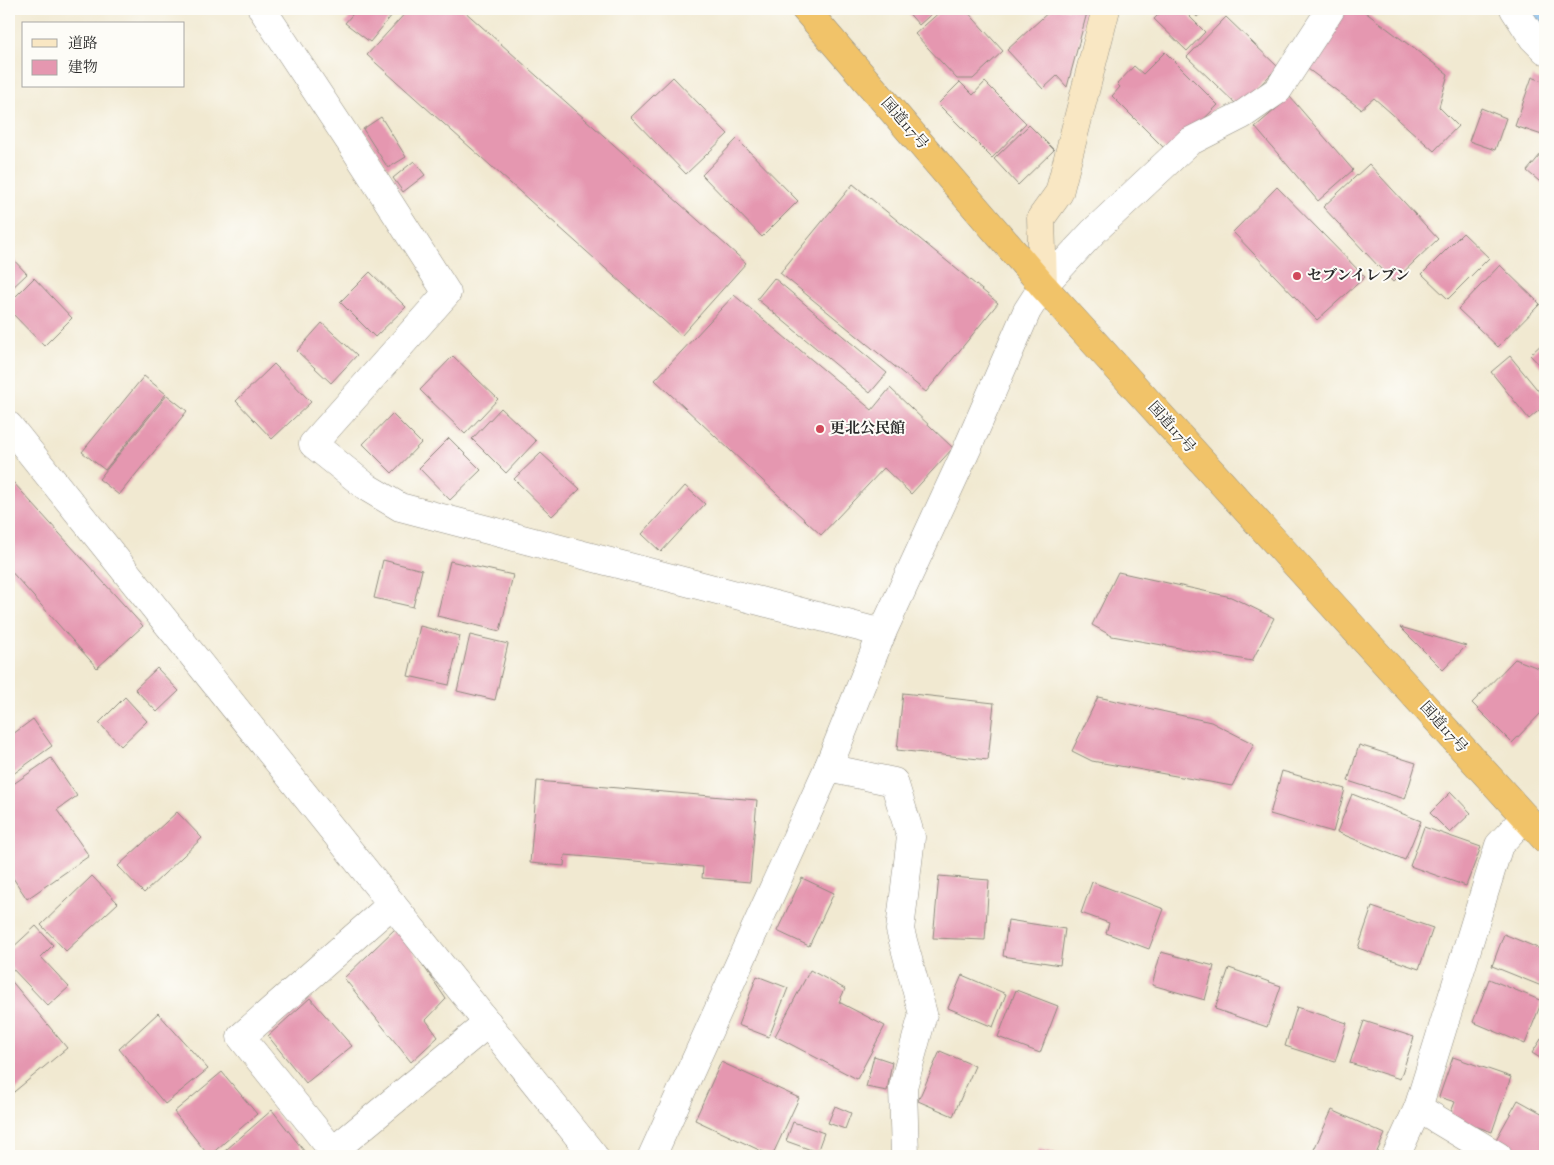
<svg xmlns="http://www.w3.org/2000/svg" width="1554" height="1165" viewBox="0 0 1554 1165" font-family="'Sorts Mill Goudy','Noto Serif JP',serif">
	<style>
		.lines { fill: none; stroke-linecap: round; stroke-linejoin: round }
		.stream { stroke: #77b5ea; stroke-width: 11 }
		.building { fill: #e597b0 }
		.street-casing { stroke: #8e8a7e; stroke-width: 29 }
		.secondary-casing { stroke: #8e8a7e; stroke-width: 29 }
		.highway-casing { stroke: #8e8a7e; stroke-width: 29 }
		.street { stroke: #fff; stroke-width: 28 }
		.secondary { stroke: #f9e7c3; stroke-width: 28 }
		.highway { stroke: #f1c369; stroke-width: 28 }
		.poi-dot { fill: #d1495b; stroke: #fdfcf7; stroke-width: 2 }
		.labels { text-anchor: middle; dominant-baseline: central; stroke-width: 4; stroke-linejoin: round; paint-order: stroke }
		.street-label { font-size: 15px; fill: #2b2b2b; stroke: #fdfcf7 }
		.poi-label { font-size: 15px; font-weight: bold; fill: #2b2b2b; stroke: #fdfcf7; text-anchor: start }
	</style>
	<rect width="100%" height="100%" fill="#fdfcf7"/>
	<filter id="ink" filterUnits="userSpaceOnUse"><feTurbulence type="fractalNoise" baseFrequency=".02" numOctaves="2"/><feDisplacementMap in="SourceGraphic" scale="10" xChannelSelector="R" yChannelSelector="G"/><feConvolveMatrix kernelMatrix="1 2 1 2 8 2 1 2 1" color-interpolation-filters="sRGB"/></filter>
	<filter id="wash" filterUnits="userSpaceOnUse"><feTurbulence type="fractalNoise" baseFrequency=".0096" numOctaves="4" result="noise"/><feDisplacementMap in="SourceGraphic" scale="20" xChannelSelector="R" yChannelSelector="G"/><feGaussianBlur stdDeviation="1.12" result="paint"/><feColorMatrix in="noise" values="0 0 0 0 0 0 0 0 0 0 0 0 0 0 0 0 0 1.4 0 .05"/><feComposite in="paint" operator="in"/></filter>
	<g filter="url(#wash)">
		<rect width="100%" height="100%" fill="#f1e9d1"/>
		<g class="lines">
			<polyline class="stream" points="1534,9 1545,24"/>
		</g>
		<g id="blocks">
			<g class="building">
				<polygon points="357,9 397,9 370,42 345,23"/>
				<polygon points="409,9 462,9 746,263 681,336 367,55"/>
				<polygon points="905,9 937,9 919,25"/>
				<polygon points="943,9 965,9 1003,51 973,79 957,79 915,34"/>
				<polygon points="1052,9 1088,9 1067,87 1057,76 1043,89 1007,50"/>
				<polygon points="1164,9 1182,9 1205,32 1187,51 1154,19"/>
				<polygon points="1189,9 1206,9 1197,17"/>
				<polygon points="1346,9 1361,9 1448,74 1439,107 1458,126 1434,151 1374,98 1361,109 1304,66"/>
				<polygon points="1226,17 1278,67 1239,107 1187,57"/>
				<polygon points="1165,52 1218,105 1169,153 1112,96 1120,87 1117,84 1134,66 1143,74"/>
				<polygon points="673,77 728,134 686,174 631,117"/>
				<polygon points="1532,77 1545,82 1545,136 1515,126"/>
				<polygon points="960,82 973,95 985,82 1026,123 992,158 938,104"/>
				<polygon points="1290,97 1353,170 1318,201 1255,127"/>
				<polygon points="1481,108 1506,118 1495,150 1469,141"/>
				<polygon points="381,117 406,157 388,168 363,129"/>
				<polygon points="1029,125 1054,150 1018,185 994,159"/>
				<polygon points="737,139 798,201 762,237 702,175"/>
				<polygon points="1545,149 1545,186 1527,171"/>
				<polygon points="414,161 425,175 403,192 393,178"/>
				<polygon points="1369,164 1438,239 1393,282 1323,207"/>
				<polygon points="853,184 998,303 926,392 780,273"/>
				<polygon points="1277,187 1365,277 1317,320 1233,232"/>
				<polygon points="1463,233 1489,258 1448,299 1422,274"/>
				<polygon points="9,255 27,274 9,291"/>
				<polygon points="1500,265 1540,304 1498,347 1458,309"/>
				<polygon points="370,272 406,307 375,337 340,302"/>
				<polygon points="34,278 72,318 44,346 9,310 9,303"/>
				<polygon points="774,278 887,373 870,393 757,299"/>
				<polygon points="734,295 872,410 890,388 953,448 911,494 884,468 821,535 655,380"/>
				<polygon points="322,323 357,355 331,383 297,351"/>
				<polygon points="1545,341 1545,371 1530,355"/>
				<polygon points="453,356 498,399 465,434 420,390"/>
				<polygon points="1510,356 1545,399 1545,405 1529,419 1491,372"/>
				<polygon points="274,364 311,402 272,439 236,401"/>
				<polygon points="144,376 166,394 105,470 82,452"/>
				<polygon points="167,395 187,411 119,495 99,479"/>
				<polygon points="501,408 536,441 506,473 472,439"/>
				<polygon points="392,414 421,443 392,473 363,444"/>
				<polygon points="449,438 481,470 450,500 419,468"/>
				<polygon points="541,453 580,489 552,516 514,479"/>
				<polygon points="13,482 143,626 97,668 9,569 9,486"/>
				<polygon points="685,486 705,504 661,552 642,534"/>
				<polygon points="383,560 422,570 413,607 374,598"/>
				<polygon points="450,561 513,575 500,631 437,616"/>
				<polygon points="1118,572 1231,597 1274,618 1252,661 1112,636 1092,625"/>
				<polygon points="420,626 460,636 449,685 408,676"/>
				<polygon points="1400,627 1466,646 1443,670"/>
				<polygon points="470,635 508,644 495,700 457,691"/>
				<polygon points="1515,659 1541,669 1545,676 1545,709 1512,743 1472,703"/>
				<polygon points="157,668 179,691 157,712 135,689"/>
				<polygon points="903,693 994,703 988,760 897,750"/>
				<polygon points="125,697 147,721 121,746 99,723"/>
				<polygon points="1098,697 1211,722 1254,744 1232,786 1092,761 1072,751"/>
				<polygon points="33,719 52,746 9,777 9,737"/>
				<polygon points="1359,745 1416,763 1405,799 1348,781"/>
				<polygon points="51,758 77,796 57,810 89,856 27,899 9,872 9,787"/>
				<polygon points="1282,771 1345,789 1333,832 1270,814"/>
				<polygon points="537,781 757,800 750,882 702,878 703,867 565,855 564,866 530,863"/>
				<polygon points="1451,792 1471,813 1450,833 1430,813"/>
				<polygon points="1352,794 1421,821 1405,860 1337,832"/>
				<polygon points="177,812 202,838 144,893 118,866"/>
				<polygon points="1424,827 1481,847 1466,886 1410,866"/>
				<polygon points="92,876 118,903 66,951 41,925"/>
				<polygon points="939,876 989,880 985,940 933,938"/>
				<polygon points="802,878 834,893 809,946 777,931"/>
				<polygon points="1092,882 1164,909 1149,949 1106,933 1109,923 1081,913"/>
				<polygon points="1372,907 1433,928 1419,969 1358,948"/>
				<polygon points="1008,920 1065,929 1060,965 1003,956"/>
				<polygon points="36,926 53,945 41,957 69,987 48,1006 9,965 9,951"/>
				<polygon points="397,927 446,999 426,1020 438,1037 411,1062 344,978"/>
				<polygon points="1504,934 1545,951 1544,987 1492,966"/>
				<polygon points="1161,952 1214,966 1205,1000 1152,985"/>
				<polygon points="1229,968 1281,986 1267,1027 1215,1009"/>
				<polygon points="810,970 845,989 839,1002 885,1026 857,1079 775,1036"/>
				<polygon points="962,975 1006,994 993,1027 948,1008"/>
				<polygon points="757,976 788,988 769,1037 738,1025"/>
				<polygon points="9,978 67,1048 9,1096"/>
				<polygon points="1489,979 1542,1001 1525,1044 1473,1022"/>
				<polygon points="1016,990 1058,1006 1040,1053 998,1037"/>
				<polygon points="310,998 352,1046 306,1083 268,1036"/>
				<polygon points="1297,1007 1347,1023 1335,1062 1285,1046"/>
				<polygon points="158,1013 208,1069 165,1104 119,1049"/>
				<polygon points="1364,1021 1414,1037 1400,1079 1350,1063"/>
				<polygon points="1545,1033 1545,1061 1532,1053"/>
				<polygon points="940,1051 975,1066 953,1116 918,1101"/>
				<polygon points="874,1056 892,1062 887,1091 866,1087"/>
				<polygon points="1453,1057 1511,1077 1492,1132 1449,1117 1455,1102 1439,1097"/>
				<polygon points="721,1062 799,1098 772,1156 695,1120"/>
				<polygon points="222,1072 257,1114 209,1156 174,1112"/>
				<polygon points="1518,1100 1545,1115 1545,1156 1518,1156 1494,1143"/>
				<polygon points="835,1106 851,1113 845,1129 828,1123"/>
				<polygon points="272,1110 308,1156 219,1156"/>
				<polygon points="1332,1110 1385,1134 1375,1156 1311,1156"/>
				<polygon points="793,1122 824,1133 817,1152 786,1141"/>
				<polygon points="1039,1149 1064,1155 1064,1156 1037,1156"/>
			</g>
		</g>
	</g>
	<g filter="url(#ink)">
		<use href="#blocks" fill-opacity="0" stroke="#8e8a7e" stroke-width="1"/>
		<g class="lines">
			<g class="street-casing">
				<g id="street">
					<polyline points="262,9 354,148 447,293 313,444 368,488 400,507 882,633"/>
					<polyline points="1514,9 1533,38 1545,50"/>
					<polyline points="9,426 594,1156"/>
					<polyline points="828,768 894,782 911,837 900,930 923,1014 903,1087 905,1156"/>
					<polyline points="392,904 241,1037 333,1151 488,1023"/>
					<polyline points="1418,1108 1498,1156"/>
					<polyline points="652,1156 828,768 882,633 967,449 1027,311 1043,286 1093,232 1189,142 1242,115 1278,90 1331,9"/>
					<polyline points="1396,1156 1418,1108 1499,845 1525,817"/>
				</g>
			</g>
			<g class="secondary-casing">
				<polyline id="secondary" points="1043,286 1041,218 1059,193 1106,9"/>
			</g>
			<g class="highway-casing">
				<polyline id="highway" points="805,9 1043,286 1545,839"/>
			</g>
			<use href="#street" class="street"/>
			<use href="#secondary" class="secondary"/>
			<use href="#highway" class="highway"/>
		</g>
	</g>
	<g class="poi-dot">
		<circle cx="1297" cy="276" r="5"/>
		<circle cx="820" cy="429" r="5"/>
	</g>
	<g class="labels">
		<g class="street-label">
			<text transform="translate(904 124) rotate(49)">国道117号</text>
			<text transform="translate(1171 428) rotate(48)">国道117号</text>
			<text transform="translate(1443 728) rotate(48)">国道117号</text>
		</g>
		<g class="poi-label">
			<text x="1307" y="276">セブンイレブン</text>
			<text x="830" y="429">更北公民館</text>
		</g>
	</g>
	<rect width="1554" height="1165" fill="none" stroke="#fdfcf7" stroke-width="30"/>
	<rect x="22" y="22" width="162" height="65" fill="#fdfcf7" stroke="#a9a8a5"/>
	<rect x="32" y="39" width="25" height="8" fill="#f9e7c3" stroke="#a9a8a5"/>
	<text x="68" y="48" font-size="15" fill="#2b2b2b">道路</text>
	<rect x="32" y="60" width="25" height="15" fill="#e597b0" stroke="#a9a8a5"/>
	<text x="68" y="72" font-size="15" fill="#2b2b2b">建物</text>
</svg>
